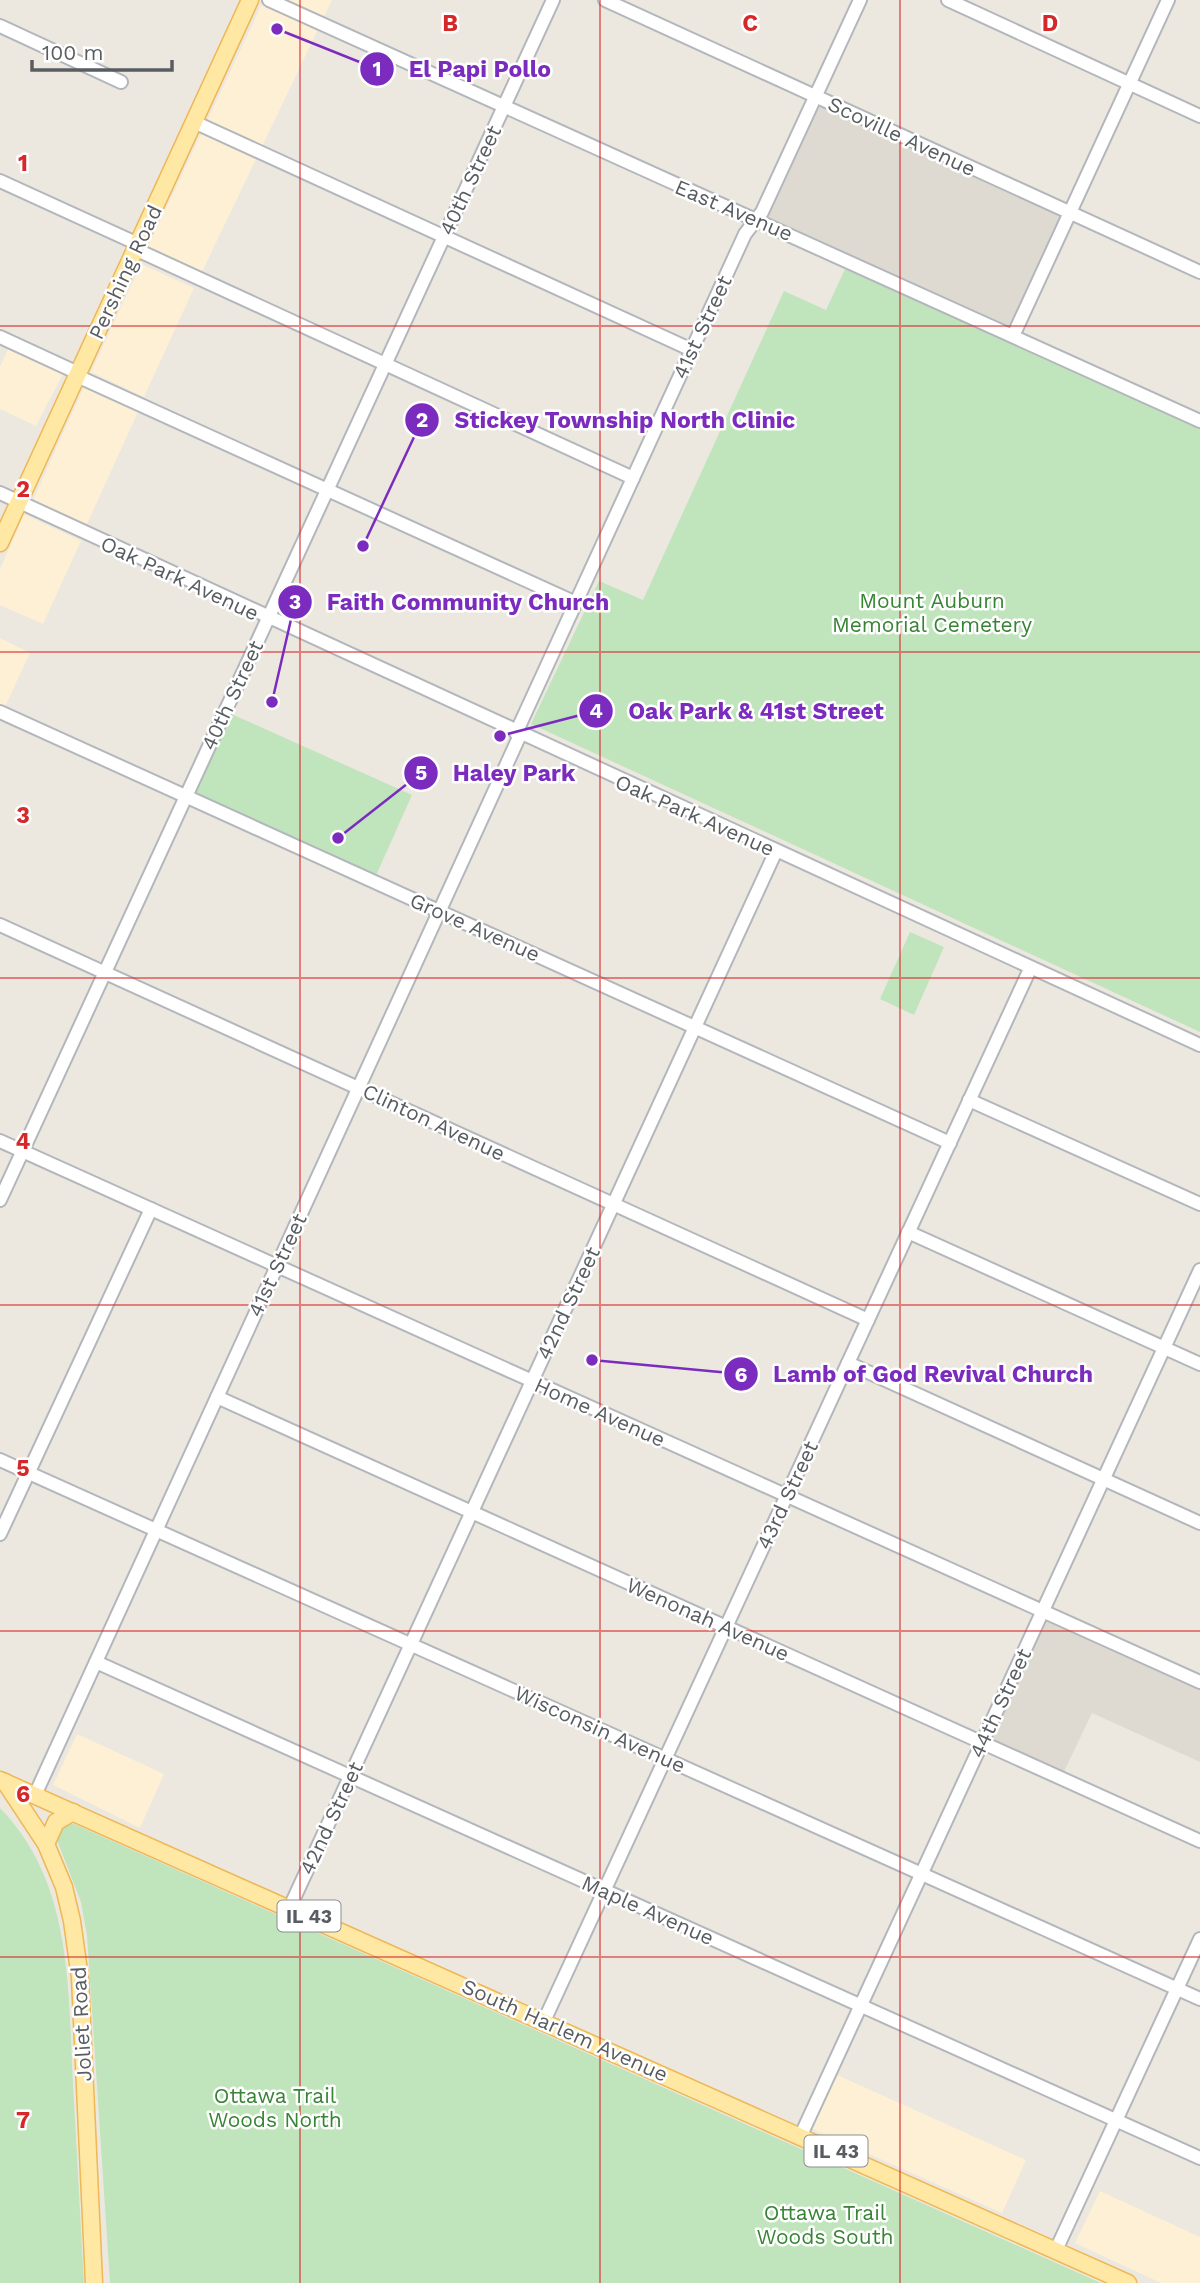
<svg xmlns="http://www.w3.org/2000/svg" width="1200" height="2283" viewBox="0 0 1200 2283" font-family="'Work Sans',sans-serif">
	<style>
		.commercial { fill: #fdf0d4 }
		.education { fill: #dedad1 }
		.green { fill: #c0e4bc }
		.lines { fill: none; stroke-linecap: round; stroke-linejoin: round }
		.minor-casing { stroke: #b3b7bb; stroke-width: 16 }
		.major-casing { stroke: #efb756; stroke-width: 19 }
		.minor { stroke: #fff; stroke-width: 12 }
		.major { stroke: #fee8a3; stroke-width: 16 }
		.grid { fill: none; stroke: #d62828; stroke-width: 2; stroke-opacity: 0.55 }
		.labels { text-anchor: middle; dominant-baseline: central; stroke-width: 5; stroke-linejoin: round; paint-order: stroke }
		.shield { fill: #fff; stroke: #8b8e90; stroke-width: 2 }
		.shield-label { font-size: 19px; font-weight: bold; fill: #595d61 }
		.street-label { font-size: 21px; fill: #595d61; stroke: #fff }
		.park-label { font-size: 21px; fill: #388435; stroke: #fff }
		.grid-label { font-size: 23px; text-anchor: middle; font-weight: bold; fill: #d62828; stroke: #fff; stroke-width: 5; stroke-linejoin: round; paint-order: stroke }
		.leader { fill: none; stroke: #7b2cbf; stroke-width: 2.5 }
		.callout-dot { fill: #7b2cbf; stroke: #fff; stroke-width: 2.5 }
		.mark-label { font-size: 21px; text-anchor: middle; font-weight: bold; fill: #fff }
		.callout-label { font-size: 23px; text-anchor: middle; font-weight: bold; fill: #7b2cbf; stroke: #fff; stroke-width: 5; stroke-linejoin: round; paint-order: stroke }
	</style>
	<rect width="100%" height="100%" fill="#ece8e0"/>
	<g class="commercial">
		<polygon points="264,0 332,0 201,274 147,249"/>
		<polygon points="141,264 194,288 144,397 91,372"/>
		<polygon points="8,349 63,374 36,426 0,409 0,367"/>
		<polygon points="84,387 138,412 87,524 33,500"/>
		<polygon points="24,514 81,541 43,624 0,605 0,569"/>
		<polygon points="0,638 30,653 3,711 0,709"/>
		<polygon points="77,1734 164,1774 140,1828 53,1785"/>
		<polygon points="835,2074 1026,2160 1002,2213 808,2127"/>
		<polygon points="1100,2191 1200,2237 1200,2283 1161,2283 1075,2243"/>
	</g>
	<g class="education">
		<polygon points="819,104 1062,215 1010,328 766,217"/>
		<polygon points="1045,1612 1200,1684 1200,1762 1092,1713 1061,1778 984,1743"/>
	</g>
	<g class="green">
		<polygon points="846,267 1200,429 1200,1032 531,724 599,581 643,600 784,291 826,310"/>
		<polygon points="227,712 412,795 374,880 190,794"/>
		<polygon points="910,932 944,947 914,1015 880,999"/>
		<path d="M0,1808c73,75 68,180 73,277 4,66 7,132 11,198h-84z"/>
		<polygon points="68,1823 74,1824 1101,2283 110,2283 87,1935 81,1902 57,1840 59,1827"/>
	</g>
	<g class="lines">
		<g class="minor-casing">
			<g id="minor">
				<polyline points="269,0 1200,421"/>
				<polyline points="605,0 1200,272"/>
				<polyline points="948,0 1200,116"/>
				<polyline points="0,26 121,82"/>
				<polyline points="194,122 692,350"/>
				<polyline points="0,181 138,244"/>
				<polyline points="135,249 633,478"/>
				<polyline points="1013,336 1168,0"/>
				<polyline points="0,337 78,373"/>
				<polyline points="77,376 576,603"/>
				<polyline points="0,493 1200,1045"/>
				<polyline points="0,712 950,1143"/>
				<polyline points="516,733 745,234 762,212 860,0"/>
				<polyline points="0,925 868,1320"/>
				<polyline points="969,1100 1200,1204"/>
				<polyline points="0,1141 1200,1682"/>
				<polyline points="0,1200 553,0"/>
				<polyline points="908,1232 1200,1364"/>
				<polyline points="848,1363 1200,1523"/>
				<polyline points="217,1397 1200,1841"/>
				<polyline points="0,1460 1200,1999"/>
				<polyline points="0,1534 151,1209"/>
				<polyline points="96,1662 1200,2158"/>
				<polyline points="35,1795 520,735"/>
				<polyline points="290,1907 776,851"/>
				<polyline points="544,2021 1030,969"/>
				<polyline points="801,2135 1200,1270"/>
				<polyline points="1056,2250 1200,1939"/>
			</g>
		</g>
		<g class="major-casing">
			<g id="major">
				<polyline points="0,543 250,0"/>
				<polyline points="0,1780 1128,2283"/>
				<polyline points="5,1782 46,1844 64,1887 72,1921 80,1978 94,2283"/>
				<polyline points="46,1844 56,1822 73,1812"/>
			</g>
		</g>
		<use href="#minor" class="minor"/>
		<use href="#major" class="major"/>
	</g>
	<path class="grid" d="M300,0v2283M600,0v2283M900,0v2283M0,326h1200M0,652h1200M0,978h1200M0,1305h1200M0,1631h1200M0,1957h1200"/>
	<g class="labels">
		<g class="shield">
			<rect x="277.5" y="1900.5" width="63" height="31" rx="5"/>
			<rect x="804.5" y="2135.5" width="63" height="31" rx="5"/>
		</g>
		<g class="shield-label">
			<text x="309" y="1916">IL 43</text>
			<text x="836" y="2151">IL 43</text>
		</g>
		<g class="street-label">
			<text transform="translate(902 136) rotate(25)">Scoville Avenue</text>
			<text transform="translate(470 180) rotate(-65)">40th Street</text>
			<text transform="translate(734 210) rotate(23)">East Avenue</text>
			<text transform="translate(125 272) rotate(-65)">Pershing Road</text>
			<text transform="translate(702 327) rotate(-65)">41st Street</text>
			<text transform="translate(180 578) rotate(25)">Oak Park Avenue</text>
			<text transform="translate(232 695) rotate(-65)">40th Street</text>
			<text transform="translate(695 815) rotate(24)">Oak Park Avenue</text>
			<text transform="translate(475 927) rotate(24)">Grove Avenue</text>
			<text transform="translate(434 1122) rotate(25)">Clinton Avenue</text>
			<text transform="translate(277 1265) rotate(-65)">41st Street</text>
			<text transform="translate(568 1303) rotate(-65)">42nd Street</text>
			<text transform="translate(600 1412) rotate(24)">Home Avenue</text>
			<text transform="translate(787 1495) rotate(-65)">43rd Street</text>
			<text transform="translate(708 1619) rotate(24)">Wenonah Avenue</text>
			<text transform="translate(1000 1703) rotate(-65)">44th Street</text>
			<text transform="translate(600 1729) rotate(24)">Wisconsin Avenue</text>
			<text transform="translate(331 1818) rotate(-65)">42nd Street</text>
			<text transform="translate(648 1910) rotate(24)">Maple Avenue</text>
			<text transform="translate(81 2024) rotate(-93)">Joliet Road</text>
			<text transform="translate(565 2030) rotate(24)">South Harlem Avenue</text>
		</g>
		<g class="park-label">
			<text x="932" y="600">Mount Auburn<tspan x="932" dy="24">Memorial Cemetery</tspan></text>
			<text x="275" y="2095">Ottawa Trail<tspan x="275" dy="24">Woods North</tspan></text>
			<text x="825" y="2212">Ottawa Trail<tspan x="825" dy="24">Woods South</tspan></text>
		</g>
	</g>
	<g class="grid-label">
		<text x="450" y="31">B</text>
		<text x="750" y="31">C</text>
		<text x="1050" y="31">D</text>
		<text x="23" y="171">1</text>
		<text x="23" y="497">2</text>
		<text x="23" y="823">3</text>
		<text x="23" y="1149">4</text>
		<text x="23" y="1476">5</text>
		<text x="23" y="1802">6</text>
		<text x="23" y="2128">7</text>
	</g>
	<path class="leader" d="M277 29L377 69M363 546L422 420M272 702L295 602M500 736L596 711M338 838L421 773M592 1360L741 1374"/>
	<g class="callout-dot">
		<circle cx="277" cy="29" r="7"/>
		<circle cx="363" cy="546" r="7"/>
		<circle cx="272" cy="702" r="7"/>
		<circle cx="500" cy="736" r="7"/>
		<circle cx="338" cy="838" r="7"/>
		<circle cx="592" cy="1360" r="7"/>
		<circle cx="377" cy="69" r="18"/>
		<circle cx="422" cy="420" r="18"/>
		<circle cx="295" cy="602" r="18"/>
		<circle cx="596" cy="711" r="18"/>
		<circle cx="421" cy="773" r="18"/>
		<circle cx="741" cy="1374" r="18"/>
	</g>
	<g class="mark-label">
		<text x="377" y="76">1</text>
		<text x="422" y="427">2</text>
		<text x="295" y="609">3</text>
		<text x="596" y="718">4</text>
		<text x="421" y="780">5</text>
		<text x="741" y="1382">6</text>
	</g>
	<g class="callout-label">
		<text x="480" y="77">El Papi Pollo</text>
		<text x="625" y="428">Stickey Township North Clinic</text>
		<text x="468" y="610">Faith Community Church</text>
		<text x="756" y="719">Oak Park &amp; 41st Street</text>
		<text x="514" y="781">Haley Park</text>
		<text x="933" y="1382">Lamb of God Revival Church</text>
	</g>
	<path d="M32 60v10h140v-10" fill="none" stroke="#595d61" stroke-width="3.5"/>
	<text x="42" y="60" font-size="21" fill="#595d61" stroke="#ffffff" stroke-width="5" paint-order="stroke">100 m</text>
</svg>
